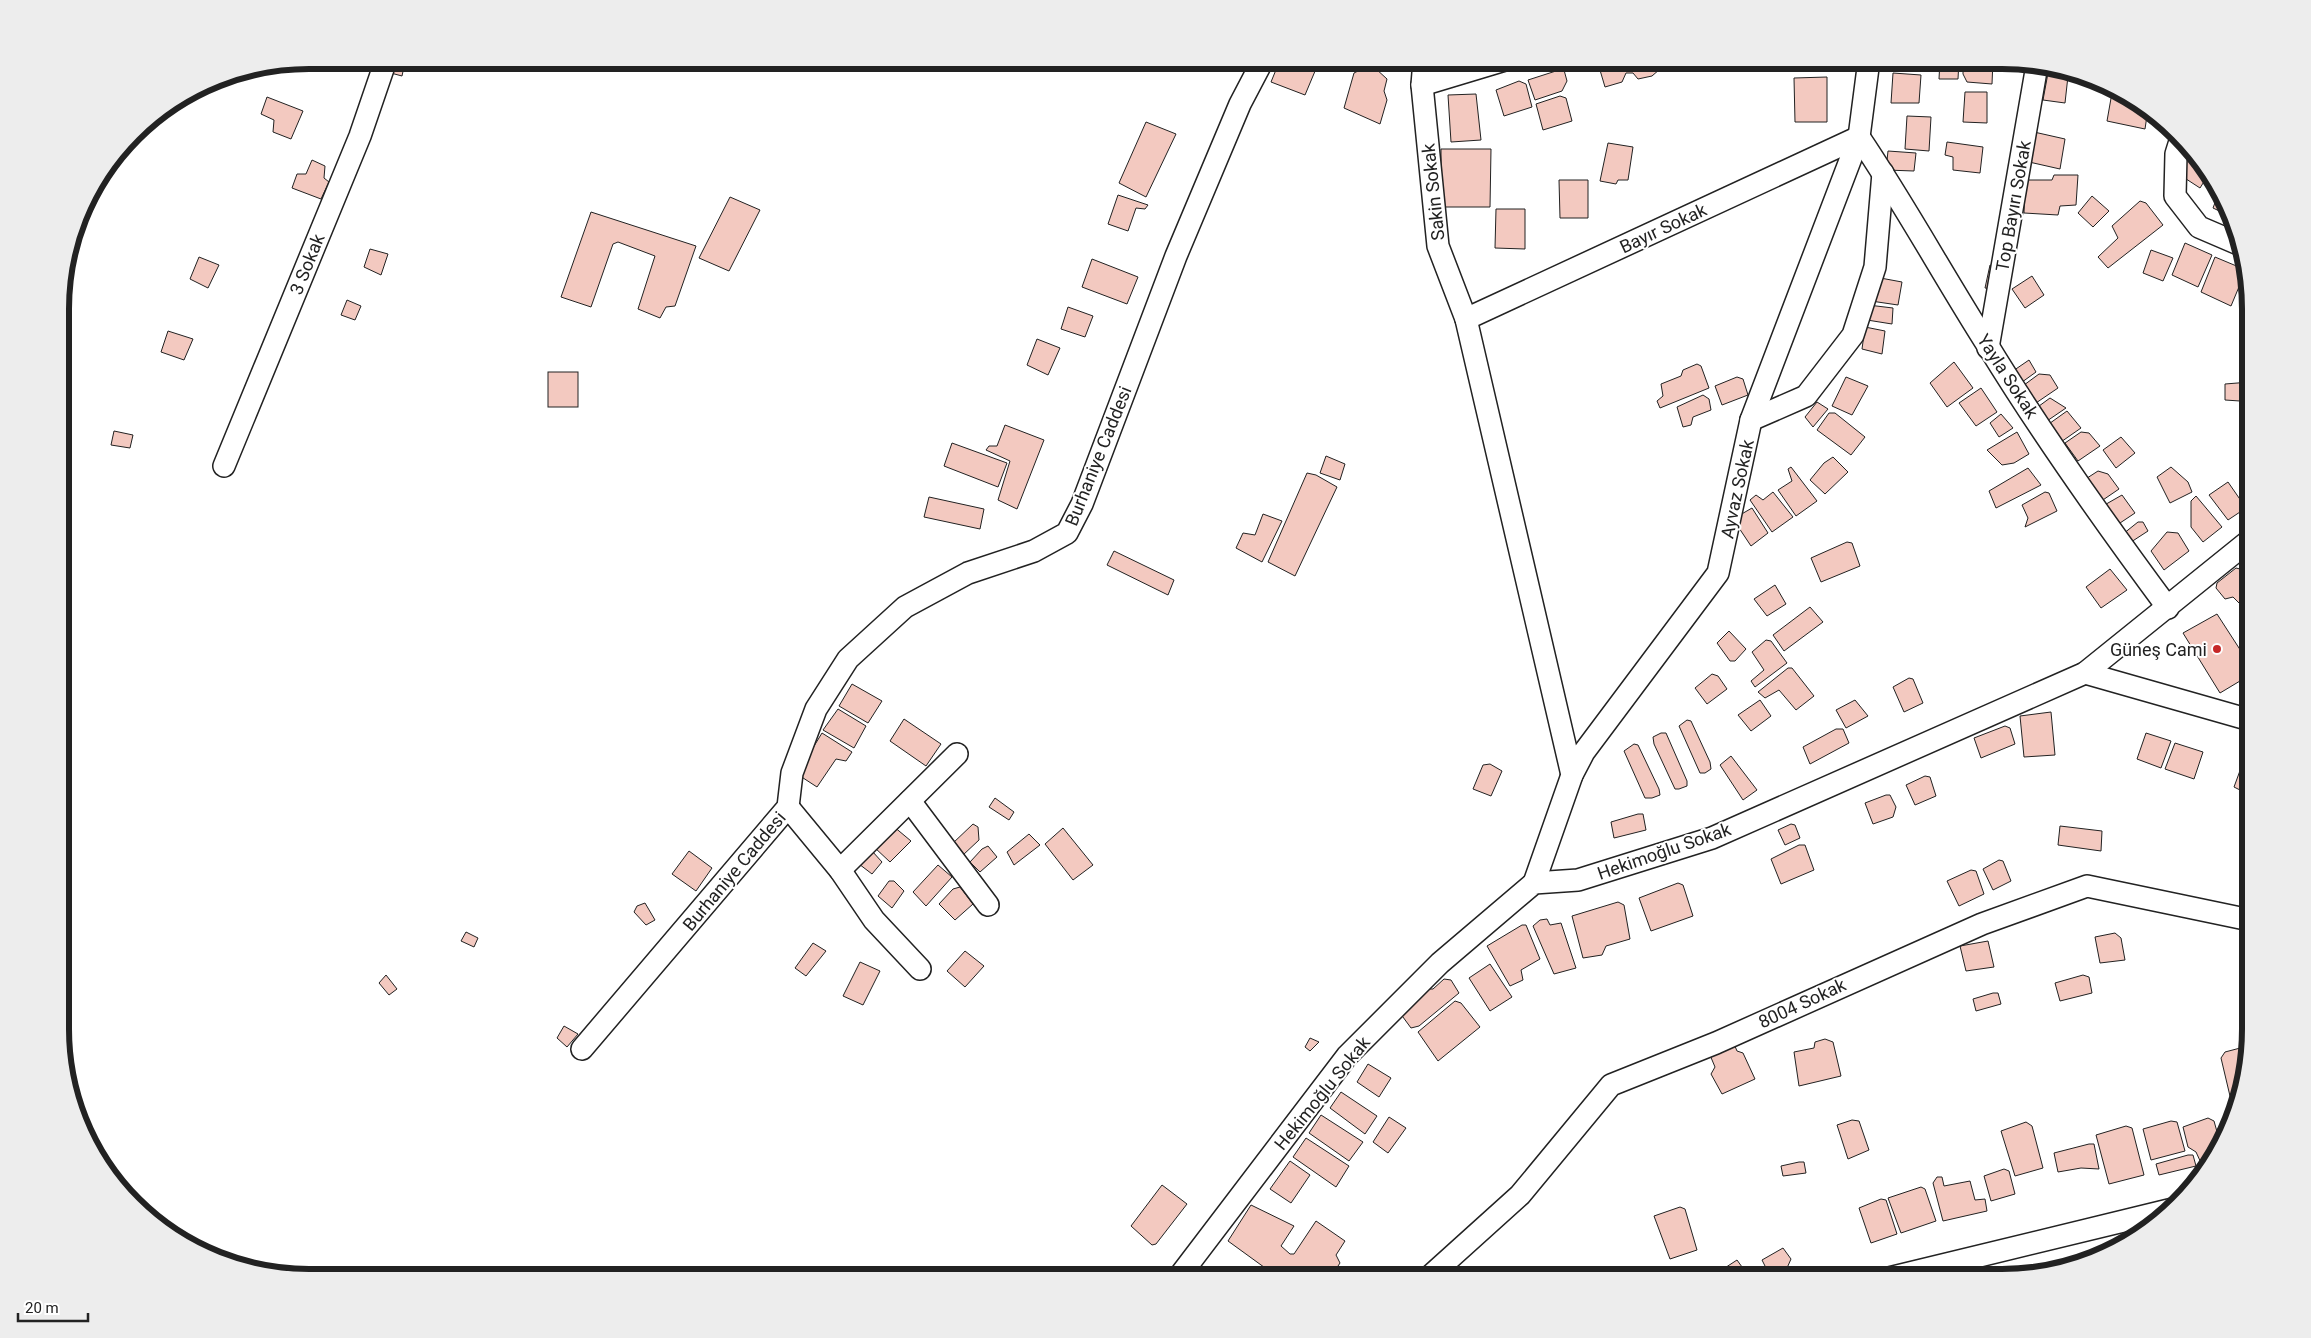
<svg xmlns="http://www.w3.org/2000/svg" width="2311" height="1338" viewBox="0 0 2311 1338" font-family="Roboto,sans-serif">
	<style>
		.building { fill: #f3c9c0; stroke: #222 }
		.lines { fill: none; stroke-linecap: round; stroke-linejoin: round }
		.street-casing { stroke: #222; stroke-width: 24 }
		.street { stroke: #fff; stroke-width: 21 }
		.poi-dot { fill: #c62828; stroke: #fff; stroke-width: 2 }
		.labels { text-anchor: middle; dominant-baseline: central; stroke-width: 4; stroke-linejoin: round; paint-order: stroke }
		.street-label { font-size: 18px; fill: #222; stroke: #fff }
		.poi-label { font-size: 18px; fill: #222; stroke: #fff; text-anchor: end }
		.rim { fill: none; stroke: #222; stroke-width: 6 }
	</style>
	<rect width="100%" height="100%" fill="#fff"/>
	<g class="building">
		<polygon points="390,60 405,62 402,76 387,72"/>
		<polygon points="1280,60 1309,60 1318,64 1305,95 1271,82"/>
		<polygon points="1597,60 1658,60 1660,69 1652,76 1638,79 1633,73 1626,73 1622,82 1605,87"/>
		<polygon points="1893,60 1926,60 1926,69 1893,68"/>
		<polygon points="1940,60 1959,60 1958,79 1939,79"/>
		<polygon points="1963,60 1993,60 1992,84 1967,82 1963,74"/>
		<polygon points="1364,68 1375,68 1387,79 1384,91 1387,100 1380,124 1344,108 1354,73"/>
		<polygon points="1559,70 1564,70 1567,81 1562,91 1535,100 1528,80"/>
		<polygon points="1893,73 1921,75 1919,103 1891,103"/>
		<polygon points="2048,73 2068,76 2065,103 2043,100"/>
		<polygon points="1827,77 1827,122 1795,122 1794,78"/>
		<polygon points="1519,81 1526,84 1532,107 1504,116 1496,90"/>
		<polygon points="2113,87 2126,93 2148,109 2145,129 2107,121"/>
		<polygon points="1965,92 1987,92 1987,123 1963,122"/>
		<polygon points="1476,94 1481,140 1451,142 1448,95"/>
		<polygon points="1560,96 1566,98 1572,121 1543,130 1536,104"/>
		<polygon points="267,97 303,111 291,139 273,132 274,120 261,114"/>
		<polygon points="1907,116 1931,117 1929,151 1905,149"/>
		<polygon points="1146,122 1176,134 1146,197 1119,183"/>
		<polygon points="2034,132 2065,139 2060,169 2029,162"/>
		<polygon points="1947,142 1983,147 1980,173 1953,170 1953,157 1945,155"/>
		<polygon points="1608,143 1633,147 1628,180 1618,180 1616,184 1600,181"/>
		<polygon points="1441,149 1491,149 1490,207 1441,207"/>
		<polygon points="1888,151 1916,153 1914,171 1886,170"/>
		<polygon points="2191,151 2210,172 2200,188 2177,173"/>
		<polygon points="312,160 325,166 324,178 329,182 321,199 292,188 297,174 306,174"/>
		<polygon points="2054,175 2078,175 2076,205 2060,206 2058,215 2024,213 2025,180 2052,180"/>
		<polygon points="1559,180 1588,180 1588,218 1560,218"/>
		<polygon points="2219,192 2232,217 2213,208"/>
		<polygon points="1118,195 1148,205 1145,209 1136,208 1128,231 1108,224"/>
		<polygon points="2092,196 2109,211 2093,227 2078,213"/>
		<polygon points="730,197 760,210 729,271 699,258"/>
		<polygon points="2140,201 2146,203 2163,225 2108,268 2098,257 2118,238 2112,226"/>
		<polygon points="1496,209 1525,209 1525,249 1495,248"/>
		<polygon points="591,212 696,246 675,306 666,307 660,318 638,309 655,256 618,242 613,244 591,307 561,297"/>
		<polygon points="2185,243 2212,255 2198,287 2172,275"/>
		<polygon points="370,249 388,254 381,275 364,267"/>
		<polygon points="2151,250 2173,258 2163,281 2143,273"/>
		<polygon points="199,257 219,265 208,288 190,279"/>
		<polygon points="2215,257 2246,270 2231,306 2201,292"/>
		<polygon points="1092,259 1138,277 1127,304 1082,287"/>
		<polygon points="1990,265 1998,268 1993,289 1985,288"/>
		<polygon points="2032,276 2044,295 2025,308 2012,289"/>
		<polygon points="1875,277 1902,282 1898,305 1871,301"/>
		<polygon points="2250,288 2250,302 2247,301"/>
		<polygon points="347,300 361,306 355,320 341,315"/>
		<polygon points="1868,305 1893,308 1892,324 1867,320"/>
		<polygon points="1068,307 1093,316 1085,337 1061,329"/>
		<polygon points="1865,327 1885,331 1882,354 1862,349"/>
		<polygon points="168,331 193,339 184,360 161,352"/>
		<polygon points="1037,339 1060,348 1048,375 1027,365"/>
		<polygon points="2250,354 2250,372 2248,372"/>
		<polygon points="2029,360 2036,372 2018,385 2010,373"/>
		<polygon points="1954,362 1973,388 1947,407 1930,383"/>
		<polygon points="1697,364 1701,366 1709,388 1660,408 1657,401 1663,396 1661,384 1681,376 1683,370"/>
		<rect x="548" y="372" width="30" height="35"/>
		<polygon points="2039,374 2050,375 2058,388 2033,405 2020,388"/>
		<polygon points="1737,377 1743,379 1748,395 1722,405 1715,386"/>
		<polygon points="1846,377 1868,386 1852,415 1832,406"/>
		<polygon points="2250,382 2250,413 2242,413 2240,401 2225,400 2225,384"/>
		<polygon points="1981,388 1997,412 1976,426 1959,403"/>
		<polygon points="1703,395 1709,399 1711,410 1693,417 1691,425 1683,427 1677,407"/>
		<polygon points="2050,398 2066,408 2044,423 2035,409"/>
		<polygon points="1817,402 1828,409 1813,427 1805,417"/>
		<polygon points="2067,411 2081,428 2058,444 2046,426"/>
		<polygon points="1829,413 1835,413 1865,437 1851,455 1817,430"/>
		<polygon points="2001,414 2013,428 1999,437 1990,423"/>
		<polygon points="1005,425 1044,440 1017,509 998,500 1010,461 986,450 989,446 997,446"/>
		<polygon points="114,431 133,435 130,448 111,445"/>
		<polygon points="2017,432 2029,454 2014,463 2002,465 1987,450"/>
		<polygon points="2081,432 2089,433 2100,446 2078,461 2065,443"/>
		<polygon points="2121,437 2135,453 2116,468 2103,450"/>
		<polygon points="952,443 1007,463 998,487 944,466"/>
		<polygon points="1326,456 1345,464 1340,480 1320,473"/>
		<polygon points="1833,457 1848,472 1825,494 1810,480 1824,463"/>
		<polygon points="2250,465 2250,486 2244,484"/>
		<polygon points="1791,467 1817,501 1796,516 1778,490 1792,481 1788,469"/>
		<polygon points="2171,467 2188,482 2192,492 2170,503 2157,477"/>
		<polygon points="2028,468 2041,485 1996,508 1989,491"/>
		<polygon points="2098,471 2108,474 2119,489 2097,504 2081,482"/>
		<polygon points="1307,473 1316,475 1337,487 1295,576 1268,562"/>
		<polygon points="2228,482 2246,508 2228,520 2209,495"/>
		<polygon points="1773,492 1793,517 1772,532 1750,500 1756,495 1763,500"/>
		<polygon points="2045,492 2049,493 2057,511 2025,527 2028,518 2022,505"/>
		<polygon points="2122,495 2135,513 2114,527 2101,507"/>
		<polygon points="2196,496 2222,527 2203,542 2191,527 2191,501"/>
		<polygon points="929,497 984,509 980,529 924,517"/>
		<polygon points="1752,508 1768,533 1751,546 1733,519"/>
		<polygon points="1263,514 1282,521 1262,562 1236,548 1243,533 1255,535"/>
		<polygon points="2138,522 2143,522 2148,531 2128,544 2123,534"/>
		<polygon points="2167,532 2178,533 2189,551 2164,570 2151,551"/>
		<polygon points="1847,542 1852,543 1860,566 1821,582 1811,558"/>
		<polygon points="1114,551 1174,580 1168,595 1107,565"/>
		<polygon points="2250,558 2250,576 2242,565"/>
		<polygon points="2236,568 2240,569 2250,583 2250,607 2246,610 2233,597 2225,599 2216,588 2217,583"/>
		<polygon points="2110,569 2127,590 2101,608 2086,587"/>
		<polygon points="1775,585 1786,604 1767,616 1754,599"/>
		<polygon points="1810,607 1823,622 1784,651 1773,635"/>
		<polygon points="2217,614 2250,665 2250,675 2220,693 2183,633"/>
		<polygon points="1729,631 1746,649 1735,661 1730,661 1717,643"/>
		<polygon points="1766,640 1771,641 1787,663 1755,687 1751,681 1764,670 1752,652"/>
		<polygon points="1788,668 1792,668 1814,696 1796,710 1779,690 1765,698 1758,692"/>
		<polygon points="1712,674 1718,676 1727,689 1707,704 1695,688"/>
		<polygon points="1909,678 1913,679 1923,703 1904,712 1893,687"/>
		<polygon points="852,684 882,701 868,723 839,706"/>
		<polygon points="1760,700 1771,716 1751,731 1738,715"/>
		<polygon points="1855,700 1868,716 1846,728 1836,710"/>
		<polygon points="838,709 866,726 854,748 823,730"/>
		<polygon points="2051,712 2055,755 2024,757 2020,716"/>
		<polygon points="904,719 941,744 926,766 890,741"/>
		<polygon points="1687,720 1691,721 1710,762 1711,769 1705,773 1700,773 1679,726"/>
		<polygon points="2005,726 2010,728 2015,744 1981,758 1974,738"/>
		<polygon points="1836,729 1843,729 1849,743 1810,764 1803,747"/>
		<polygon points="822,733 852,752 846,761 836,759 817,787 797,774"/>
		<polygon points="1661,733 1666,733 1687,781 1687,786 1679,789 1675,789 1654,744 1653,737"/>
		<polygon points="2146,733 2171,741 2161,768 2137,759"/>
		<polygon points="2175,743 2203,752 2194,779 2165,769"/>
		<polygon points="1634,744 1638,745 1659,789 1660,795 1652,798 1645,798 1624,751"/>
		<polygon points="1731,756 1757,790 1743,800 1720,765"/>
		<polygon points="2245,757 2250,759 2250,795 2234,787"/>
		<polygon points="1490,764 1502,771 1491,796 1473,789 1483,765"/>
		<polygon points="1925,776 1930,777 1936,796 1915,805 1906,785"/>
		<polygon points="1886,795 1890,795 1896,807 1893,817 1873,824 1865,803"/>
		<polygon points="995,798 1014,812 1009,820 989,807"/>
		<polygon points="1638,814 1643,814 1646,830 1614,838 1611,822"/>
		<polygon points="973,824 978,827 979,840 963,855 952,844"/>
		<polygon points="1791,824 1795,825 1800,838 1785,845 1778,830"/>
		<polygon points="893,826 911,841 890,862 874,847"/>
		<polygon points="2060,826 2102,831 2101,851 2058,845"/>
		<polygon points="1063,828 1093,865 1073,880 1045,844"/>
		<polygon points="1029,834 1040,845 1014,865 1007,852"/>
		<polygon points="1799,845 1805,845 1814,870 1781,884 1771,859"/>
		<polygon points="988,846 997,857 980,872 970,862 982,849"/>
		<polygon points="689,851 712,868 696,891 672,874"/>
		<polygon points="872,851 882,862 872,874 859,864"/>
		<polygon points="1999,860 2003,861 2011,881 1993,890 1983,869"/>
		<polygon points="938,865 952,877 926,906 913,892"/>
		<polygon points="1971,870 1976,871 1984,894 1959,906 1947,881"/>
		<polygon points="889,881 894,881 904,891 892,908 878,896"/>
		<polygon points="1678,883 1683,885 1693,916 1651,931 1639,898"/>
		<polygon points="960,887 973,904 955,920 939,904 953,889"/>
		<polygon points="1618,902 1624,905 1630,939 1606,946 1602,955 1583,958 1572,916"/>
		<polygon points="645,903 655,920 646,925 634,912 637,906"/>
		<polygon points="1547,919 1550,925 1561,923 1576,968 1554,974 1533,926 1540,920"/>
		<polygon points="1522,925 1526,925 1540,959 1521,970 1523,980 1510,986 1487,946"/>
		<polygon points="466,932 478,938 474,947 461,941"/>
		<polygon points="2115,933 2121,938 2125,960 2100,963 2095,937"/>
		<polygon points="1988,941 1994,967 1966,971 1960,946"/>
		<polygon points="813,943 826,951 806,976 795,968"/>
		<polygon points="965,951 984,966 965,987 947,971"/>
		<polygon points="860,962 880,971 863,1005 843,996"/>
		<polygon points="1490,964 1512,997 1490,1011 1469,978"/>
		<polygon points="386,975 397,989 389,995 379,983"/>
		<polygon points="2083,975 2089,977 2092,993 2060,1001 2055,983"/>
		<polygon points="1444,979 1451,980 1459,993 1419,1026 1411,1028 1400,1013 1426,989 1433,989"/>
		<polygon points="1993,993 1998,993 2001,1004 1976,1011 1973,999"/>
		<polygon points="1455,1001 1461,1003 1480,1027 1438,1061 1418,1032"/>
		<polygon points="564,1026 578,1034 567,1047 557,1038"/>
		<polygon points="1310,1038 1319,1042 1310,1051 1305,1047"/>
		<polygon points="1732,1039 1737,1051 1743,1053 1755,1079 1722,1094 1711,1074 1715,1067 1707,1048"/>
		<polygon points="1825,1039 1833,1042 1841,1076 1799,1086 1794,1052 1814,1048 1815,1042"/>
		<polygon points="2244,1047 2249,1052 2242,1094 2234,1113 2221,1058 2225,1052"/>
		<polygon points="1368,1064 1391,1078 1379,1097 1357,1082"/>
		<polygon points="1341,1092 1377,1116 1365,1134 1330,1108"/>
		<polygon points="1321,1115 1363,1142 1349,1161 1309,1133"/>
		<polygon points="1389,1117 1406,1128 1388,1153 1373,1142"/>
		<polygon points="2208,1118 2214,1121 2221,1146 2212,1162 2202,1165 2196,1152 2188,1147 2183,1127"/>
		<polygon points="1852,1120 1859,1121 1869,1150 1848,1159 1837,1125"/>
		<polygon points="2171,1121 2177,1122 2185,1151 2151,1160 2143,1129"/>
		<polygon points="2026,1122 2032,1126 2043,1168 2015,1176 2001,1131"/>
		<polygon points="2126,1126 2132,1128 2144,1175 2109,1184 2096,1135"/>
		<polygon points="1306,1138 1349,1166 1336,1187 1293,1157"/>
		<polygon points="2089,1144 2094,1144 2099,1169 2081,1168 2058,1172 2054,1153"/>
		<polygon points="2188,1155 2193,1155 2196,1166 2159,1175 2156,1164"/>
		<polygon points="1290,1161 1310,1175 1291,1203 1270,1189"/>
		<polygon points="1799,1162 1804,1162 1806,1173 1783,1176 1781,1166"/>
		<polygon points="2004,1169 2009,1171 2015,1194 1991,1201 1984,1176"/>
		<polygon points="1937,1177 1942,1177 1944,1186 1970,1181 1975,1200 1985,1199 1987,1211 1943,1221 1933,1183"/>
		<polygon points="1162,1185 1187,1204 1156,1244 1152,1245 1131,1226"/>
		<polygon points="1921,1187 1925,1189 1936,1221 1901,1233 1888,1198"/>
		<polygon points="1881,1199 1886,1200 1897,1234 1871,1243 1859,1208"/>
		<polygon points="1251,1205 1294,1226 1281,1246 1290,1254 1294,1254 1316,1221 1345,1241 1336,1255 1340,1263 1330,1278 1312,1270 1305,1278 1279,1278 1228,1241"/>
		<polygon points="1680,1207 1685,1209 1697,1250 1670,1259 1654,1216"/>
		<polygon points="1783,1248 1791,1259 1787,1268 1770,1276 1762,1260"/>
		<polygon points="1737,1260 1750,1278 1715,1278 1714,1275"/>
	</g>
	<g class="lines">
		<g class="street-casing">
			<g id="street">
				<polyline points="1424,60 1422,85 1438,246 1466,319 1572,775"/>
				<polyline points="1422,85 1505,60"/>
				<polyline points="2181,138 2176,154 2175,196 2199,227 2241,245"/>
				<path d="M1466,319l393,-182c46,68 85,140 129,209 55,90 117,177 180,262"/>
				<polyline points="1988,348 2037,65"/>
				<polyline points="1751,420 1806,396 1853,335 1875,267 1883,173"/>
				<polyline points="224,466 360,136 386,60"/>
				<polyline points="2085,673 2250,720"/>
				<polyline points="910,801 988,905"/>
				<polyline points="788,807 840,870 874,920 920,969"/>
				<polyline points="840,870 957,754"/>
				<polyline points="1534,883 1572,775 1584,752 1718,573 1751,420 1859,137 1869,60"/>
				<polyline points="582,1049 788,807 792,773 816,709 848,659 905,607 968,573 1034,551 1067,533 1082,504 1176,256 1240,104 1263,60"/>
				<polyline points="1178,1278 1347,1056 1440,963 1534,883 1578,880 1712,838 2085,673 2250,540"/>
				<polyline points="1428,1278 1520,1195 1611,1085 1716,1043 1982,924 2087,886 2250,920"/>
				<polyline points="1889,1278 2173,1209"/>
			</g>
		</g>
		<use href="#street" class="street"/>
	</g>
	<circle class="poi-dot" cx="2217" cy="649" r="5"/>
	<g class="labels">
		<g class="street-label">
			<text transform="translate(1433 192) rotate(-96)">Sakin Sokak</text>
			<text transform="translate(2013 206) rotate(-80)">Top Bayırı Sokak</text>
			<text transform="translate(1663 228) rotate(-25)">Bayır Sokak</text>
			<text transform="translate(307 264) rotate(-68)">3 Sokak</text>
			<text transform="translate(2008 376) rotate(57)">Yayla Sokak</text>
			<text transform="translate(1098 456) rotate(-68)">Burhaniye Caddesi</text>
			<text transform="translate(1737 489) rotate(-78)">Ayvaz Sokak</text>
			<text transform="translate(1664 851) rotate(-19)">Hekimoğlu Sokak</text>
			<text transform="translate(734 871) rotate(-50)">Burhaniye Caddesi</text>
			<text transform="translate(1802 1003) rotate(-25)">8004 Sokak</text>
			<text transform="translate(1322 1093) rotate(-51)">Hekimoğlu Sokak</text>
		</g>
		<g class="poi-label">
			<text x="2207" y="649">Güneş Cami</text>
		</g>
	</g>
	<path d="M0 0H2311V1338H0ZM309 69H2002A240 240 0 0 1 2242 309V1029A240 240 0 0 1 2002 1269H309A240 240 0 0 1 69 1029V309A240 240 0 0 1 309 69Z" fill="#ededed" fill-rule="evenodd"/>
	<path class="rim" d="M309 69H2002A240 240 0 0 1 2242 309V1029A240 240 0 0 1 2002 1269H309A240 240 0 0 1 69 1029V309A240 240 0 0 1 309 69Z"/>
	<path d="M18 1313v8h70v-8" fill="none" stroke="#222222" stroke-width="2.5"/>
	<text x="25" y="1313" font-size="15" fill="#222222" stroke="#ffffff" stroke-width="4" paint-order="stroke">20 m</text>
</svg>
